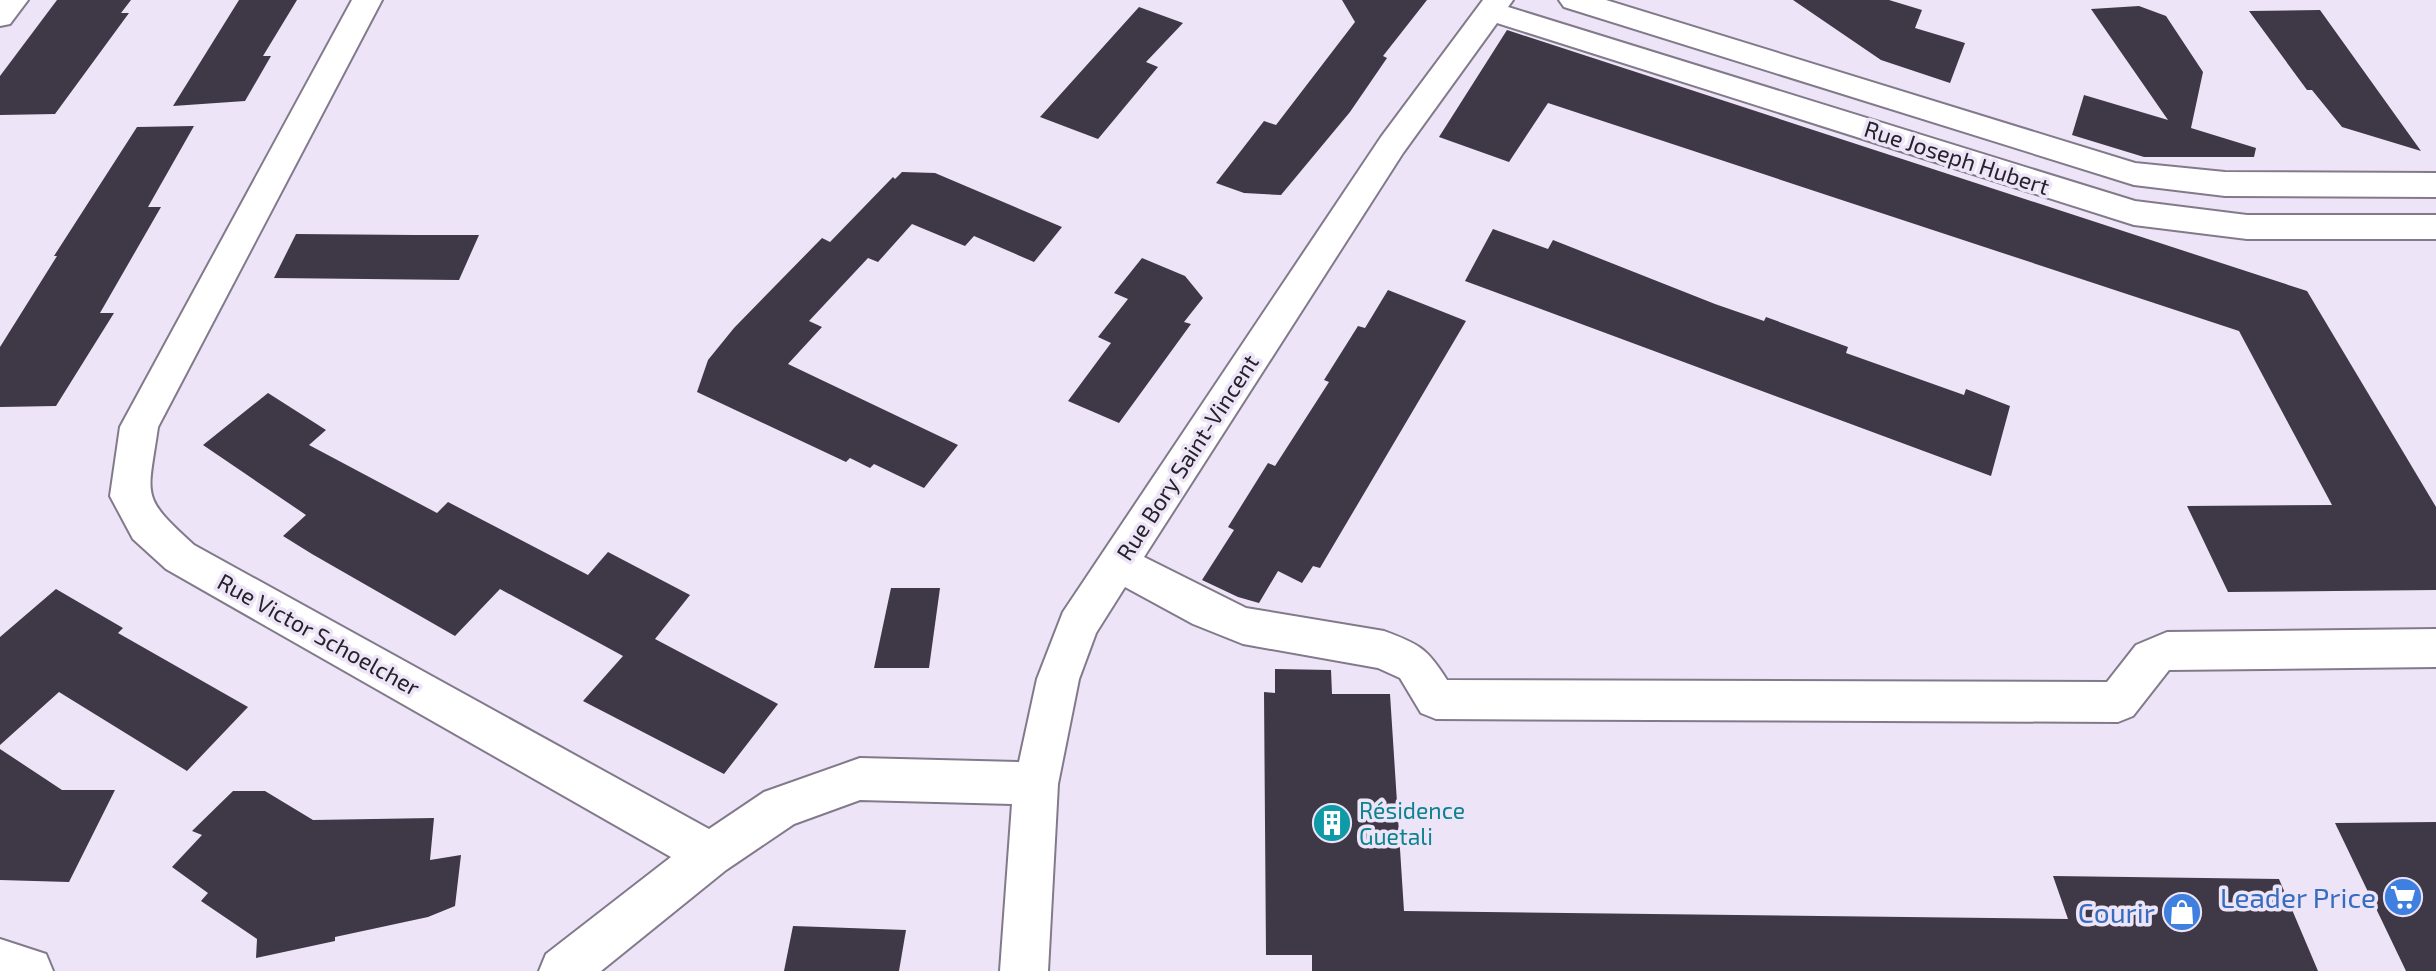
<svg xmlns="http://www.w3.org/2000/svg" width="2436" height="971" viewBox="0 0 2436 971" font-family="'Exo 2',sans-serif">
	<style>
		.building { fill: #3f3847 }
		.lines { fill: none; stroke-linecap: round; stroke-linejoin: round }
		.minor-casing { stroke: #827a8b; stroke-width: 4 }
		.minor { fill: #fff; fill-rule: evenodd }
		.labels { text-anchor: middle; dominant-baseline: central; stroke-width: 7; stroke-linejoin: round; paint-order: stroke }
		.street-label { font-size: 23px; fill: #252229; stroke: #ede4f7 }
		.culture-label { font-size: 23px; fill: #0d838f; stroke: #ede4f7; text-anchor: start }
		.near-shop-label { font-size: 28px; fill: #366cbe; stroke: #ede4f7; text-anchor: end }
	</style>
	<rect width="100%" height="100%" fill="#ede4f7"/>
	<g class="building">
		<polygon points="57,0 131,0 121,13 129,13 55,114 0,115 0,76"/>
		<polygon points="239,0 297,0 263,56 271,56 245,101 173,106"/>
		<polygon points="1342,0 1427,0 1383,56 1387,58 1350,112 1281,195 1244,193 1216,183 1264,121 1276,125 1355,22"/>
		<polygon points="1793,0 1889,0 1922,10 1915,28 1965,43 1950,83 1881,60"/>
		<polygon points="2139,6 2166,16 2203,72 2191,128 2256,148 2254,157 2144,157 2072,135 2084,95 2168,120 2091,9"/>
		<polygon points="1139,7 1183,23 1146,62 1158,67 1098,139 1040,117"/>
		<polygon points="2320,10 2421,151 2342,127 2312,90 2307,90 2249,11"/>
		<polygon points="1507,30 2307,291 2436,507 2436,590 2228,592 2187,506 2332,505 2239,331 1548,103 1509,162 1439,137"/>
		<polygon points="194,126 148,207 161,207 100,313 114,313 56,406 0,407 0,347 57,256 54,256 137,127"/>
		<polygon points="902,172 935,173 1062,227 1034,262 974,236 965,246 912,224 878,262 868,258 809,321 822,327 788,364 958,445 924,488 874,464 870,468 850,458 846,462 697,392 708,360 734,328 822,238 830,242 893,177 895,179"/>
		<polygon points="1493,229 1548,249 1553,240 1715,304 1764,321 1766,317 1848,347 1846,353 1964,395 1966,389 2010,406 1991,476 1465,281"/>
		<polygon points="296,234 415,235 479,235 459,280 274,278"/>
		<polygon points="1142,258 1185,276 1203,298 1184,322 1191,324 1119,423 1068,401 1111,343 1098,337 1128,299 1114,293"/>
		<polygon points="1388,290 1466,321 1320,568 1313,566 1302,583 1278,571 1259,603 1238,597 1202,580 1234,530 1228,527 1268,463 1275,466 1329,382 1324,380 1358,326 1365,328"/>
		<polygon points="268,393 326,430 309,445 437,513 448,502 588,575 608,552 690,595 655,639 778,704 724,774 583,701 623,656 500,589 455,636 312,554 283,536 306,515 203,445"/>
		<polygon points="891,588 940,588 929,668 874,668"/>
		<polygon points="56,589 123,628 118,633 248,707 187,771 59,692 0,745 0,637"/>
		<polygon points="1275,669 1331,670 1332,694 1390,694 1404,911 2068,919 2053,876 2279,879 2318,971 1312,971 1312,955 1266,955 1264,692 1275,693"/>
		<polygon points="0,749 62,790 115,790 69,882 0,880"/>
		<polygon points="233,791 265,791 313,820 434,818 430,860 461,855 455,906 428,917 335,937 335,941 256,958 257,939 201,901 208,893 172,867 202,835 192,831"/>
		<polygon points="2436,822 2436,971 2406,971 2335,823"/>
		<polygon points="793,926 906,930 899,971 784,971"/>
	</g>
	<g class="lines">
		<g class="minor-casing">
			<g id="minor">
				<polygon points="0,0 28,0 10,24 0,26"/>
				<path d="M352,0h30l-224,427c-10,71 -19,68 36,118l515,284 55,-37 96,-34 159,4 18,-83 26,-67 318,-475 102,-137h30l-5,7 627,194 112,14h189v24h-189l-113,-14 -637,-202 -94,130 -259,404 102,51 138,23c35,13 43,17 63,49l660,2 29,-37 31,-13 269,-3v38l-267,3 -36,46 -15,6 -682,-3 -15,-6 -21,-35 -22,-10 -135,-24 -50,-20 -68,-37 -29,46 -17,46 -21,105 -10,187h-48l12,-167 -152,-4 -66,24 -68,46 -125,101h-62l7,-17 125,-97 -505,-288 -33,-30 -23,-43 10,-69z"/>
				<polygon points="1559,0 1606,0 2135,163 2225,172 2436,173 2436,197 2225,196 2134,185 1564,7"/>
				<polygon points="0,939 46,954 53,971 0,971"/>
			</g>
		</g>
		<use href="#minor" class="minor"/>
	</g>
	<defs>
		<g id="building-disc" transform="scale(2.0125)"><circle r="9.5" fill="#0f9aa8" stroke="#ede4f7"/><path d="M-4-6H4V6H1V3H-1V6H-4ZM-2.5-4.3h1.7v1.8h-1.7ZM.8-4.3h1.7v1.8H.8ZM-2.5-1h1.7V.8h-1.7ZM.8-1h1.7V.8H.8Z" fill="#fff"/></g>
		<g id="supermarket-disc" transform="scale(2.0125)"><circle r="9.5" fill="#3f7fe0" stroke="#ede4f7"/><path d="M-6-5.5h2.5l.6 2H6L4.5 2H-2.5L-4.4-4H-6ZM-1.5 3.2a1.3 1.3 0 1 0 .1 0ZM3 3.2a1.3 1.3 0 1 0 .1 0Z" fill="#fff"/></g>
		<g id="shop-disc" transform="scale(2.0125)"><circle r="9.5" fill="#3f7fe0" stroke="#ede4f7"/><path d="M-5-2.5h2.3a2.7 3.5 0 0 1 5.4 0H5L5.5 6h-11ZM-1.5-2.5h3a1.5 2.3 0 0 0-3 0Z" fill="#fff"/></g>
	</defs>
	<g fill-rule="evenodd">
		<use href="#building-disc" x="1332" y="823"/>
		<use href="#supermarket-disc" x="2403" y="897"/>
		<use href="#shop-disc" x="2182" y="912"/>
	</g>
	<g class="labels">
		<g class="street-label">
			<text transform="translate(1957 157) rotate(18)">Rue Joseph Hubert</text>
			<text transform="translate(1187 457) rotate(-57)">Rue Bory Saint-Vincent</text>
			<text transform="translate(319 634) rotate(29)">Rue Victor Schoelcher</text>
		</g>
		<g class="culture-label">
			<text x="1359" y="810">Résidence<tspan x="1359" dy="26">Guetali</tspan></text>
		</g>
		<g class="near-shop-label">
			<text x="2376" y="897">Leader Price</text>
			<text x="2155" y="912">Courir</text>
		</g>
	</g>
</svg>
